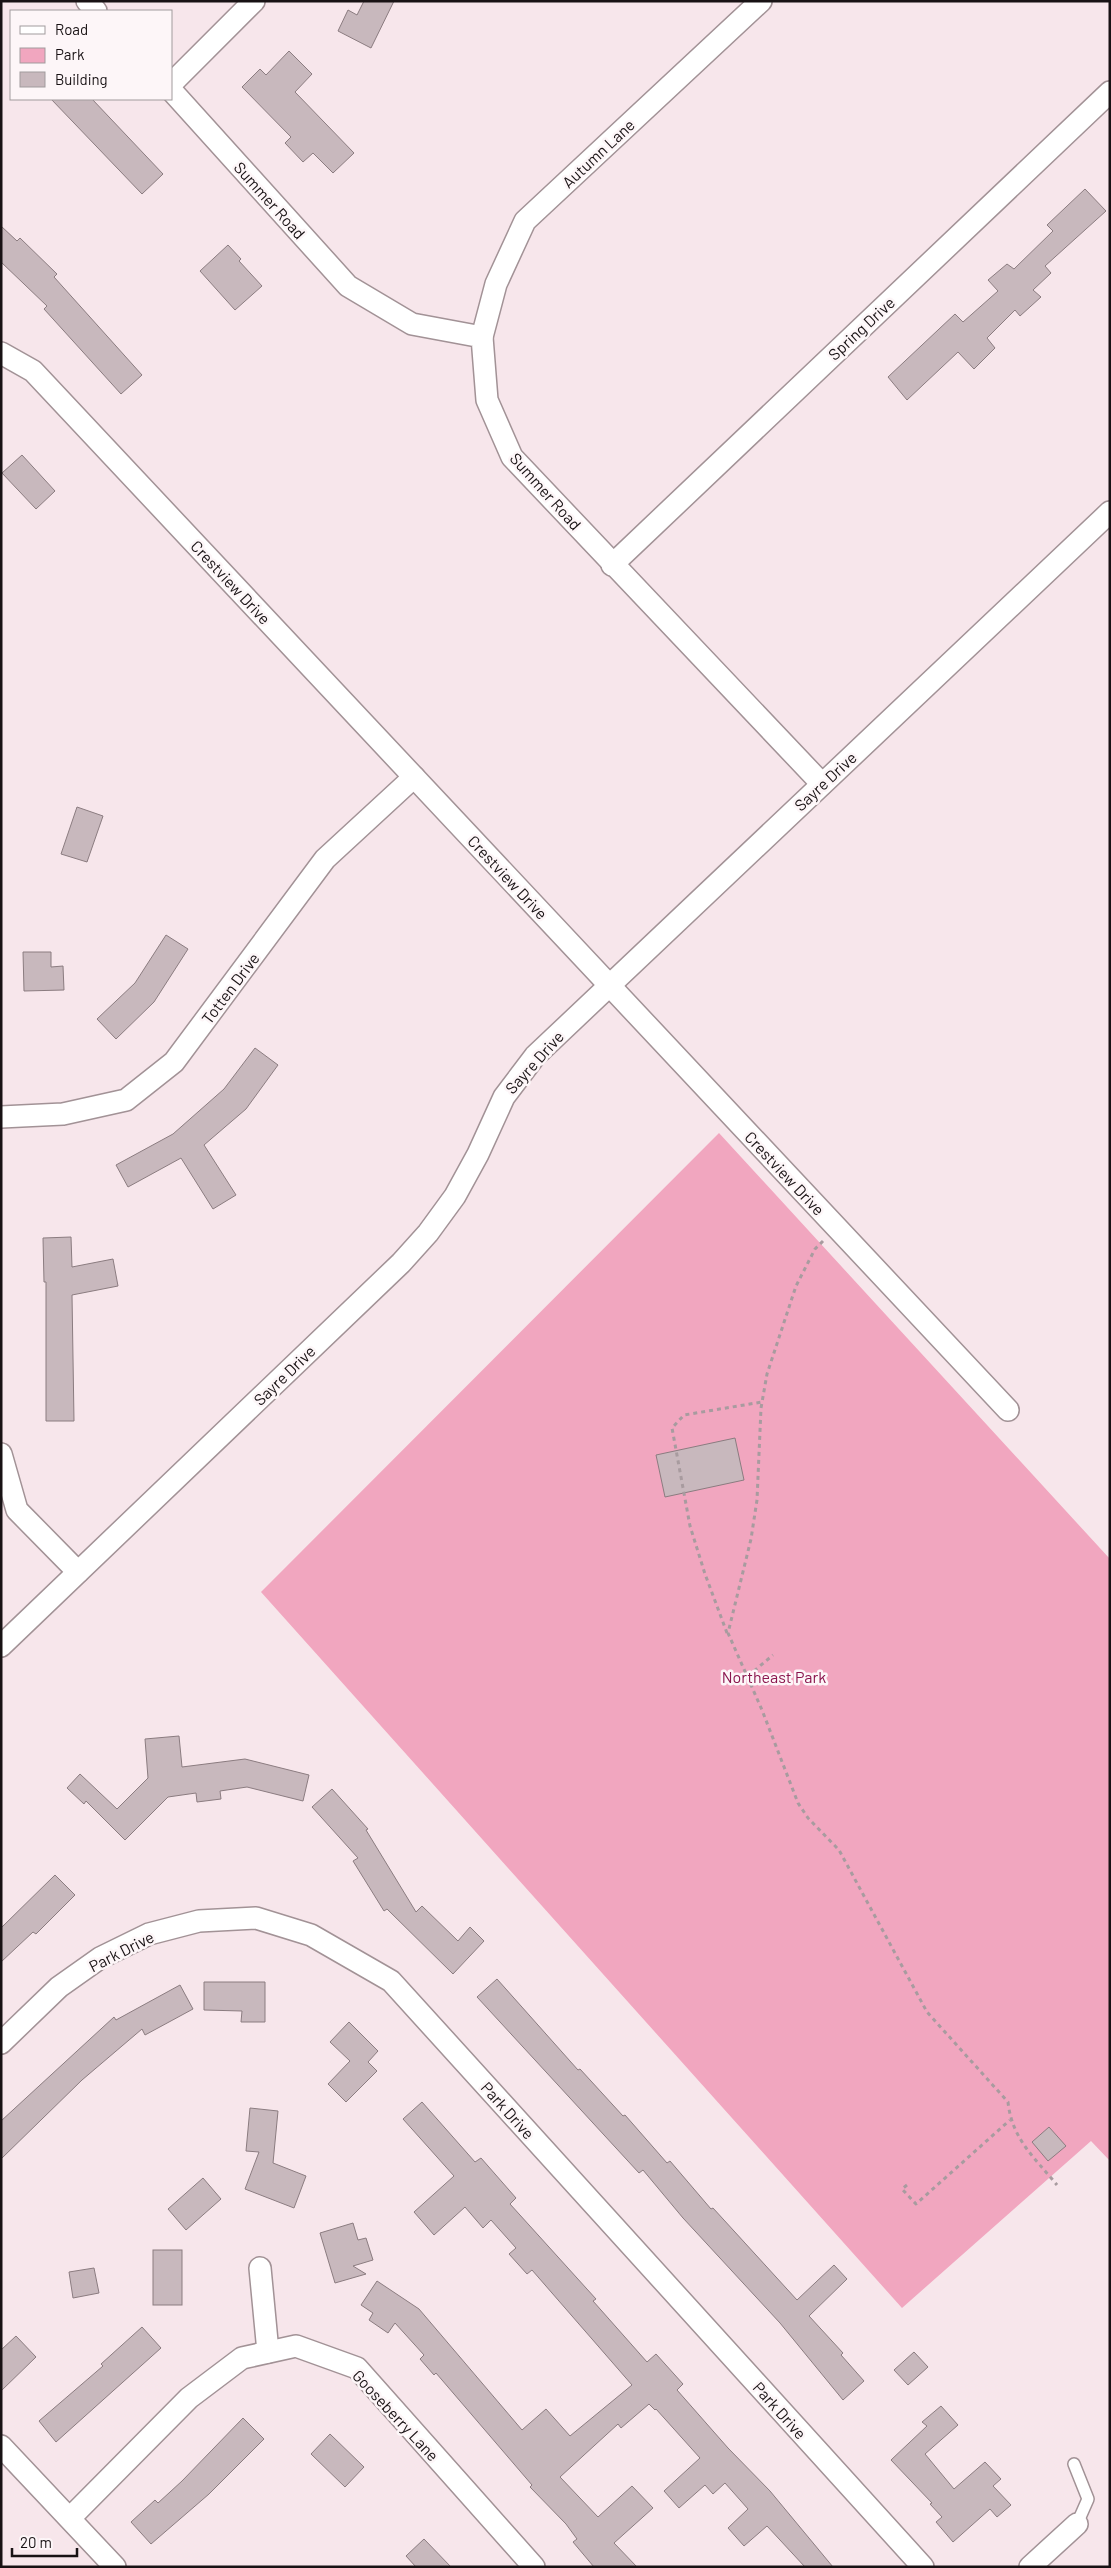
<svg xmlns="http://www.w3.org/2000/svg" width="1111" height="2568" viewBox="0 0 1111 2568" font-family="Barlow,sans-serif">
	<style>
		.green { fill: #f1a6bf }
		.building { fill: #c8b8bd; stroke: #8b7c80 }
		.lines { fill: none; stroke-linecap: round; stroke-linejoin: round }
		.service-casing { stroke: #a29296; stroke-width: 14 }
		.minor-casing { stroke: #a29296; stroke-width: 24 }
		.path { stroke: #a89b9f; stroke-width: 3; stroke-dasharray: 4 4; stroke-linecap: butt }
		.service { stroke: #fff; stroke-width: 11 }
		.minor { stroke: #fff; stroke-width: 21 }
		.labels { text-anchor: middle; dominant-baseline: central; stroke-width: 5; stroke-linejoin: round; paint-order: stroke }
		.street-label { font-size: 16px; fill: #181214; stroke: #fdf6f8 }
		.park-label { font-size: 16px; fill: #8a164e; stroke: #fdf6f8 }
	</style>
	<rect width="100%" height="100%" fill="#f7e6eb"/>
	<polygon class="green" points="719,1133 1110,1559 1110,2161 1091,2141 902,2308 261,1592"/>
	<g class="building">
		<polygon points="364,1 394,1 371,48 338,31 348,10 357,15"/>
		<polygon points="289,51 312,74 295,92 354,153 333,173 313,153 303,162 285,143 291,137 242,87 260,69 266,75"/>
		<polygon points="51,99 92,99 163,174 142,194"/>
		<polygon points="1085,189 1106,211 1045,266 1051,273 1033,290 1041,297 1020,316 1015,310 987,338 995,348 974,369 958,352 907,400 888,377 955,314 963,322 998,291 988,280 1007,264 1014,269 1053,231 1047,225"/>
		<polygon points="1,226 17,241 20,238 57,274 54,277 142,375 121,394 44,309 47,306 1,262"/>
		<polygon points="228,245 241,259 239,261 262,286 235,310 200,271"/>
		<polygon points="22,455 55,491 36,509 2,473"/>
		<polygon points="77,807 103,816 87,862 61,854"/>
		<polygon points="166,935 188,949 154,1002 116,1039 97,1019 135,983"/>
		<polygon points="23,952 51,952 51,967 63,966 64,990 24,991"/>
		<polygon points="255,1048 278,1065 246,1109 204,1145 236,1195 213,1209 181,1158 128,1187 116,1165 173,1134 224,1089"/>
		<polygon points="71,1237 72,1267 113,1259 118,1286 72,1295 74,1421 46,1421 46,1282 44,1282 43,1238"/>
		<polygon points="735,1438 744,1480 665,1497 656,1455"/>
		<polygon points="179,1736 182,1767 245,1759 309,1775 303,1801 247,1787 220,1791 221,1799 197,1802 196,1793 168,1797 125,1840 86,1801 84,1804 67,1788 80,1774 117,1809 148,1778 145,1739"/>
		<polygon points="332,1789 368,1829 366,1830 416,1912 422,1906 458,1941 470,1927 484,1941 453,1974 387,1909 384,1911 353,1861 358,1858 312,1807"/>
		<polygon points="55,1875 75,1895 36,1934 33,1932 1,1962 1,1928"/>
		<polygon points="497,1979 578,2070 580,2069 623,2116 625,2115 667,2163 670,2161 711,2209 713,2208 797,2300 834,2265 847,2279 809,2316 843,2353 841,2355 864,2381 843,2400 780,2323 683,2218 643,2170 639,2173 477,1997"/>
		<polygon points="204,1982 265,1982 265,2022 241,2022 242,2011 204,2010"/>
		<polygon points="180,1985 193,2009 145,2035 142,2029 82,2080 1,2159 1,2121 114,2017 116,2020"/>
		<polygon points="349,2022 378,2051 368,2062 377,2071 346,2102 328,2084 350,2061 330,2042"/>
		<polygon points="422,2102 475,2162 481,2158 516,2198 510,2204 596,2299 593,2301 647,2362 656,2354 683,2384 677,2390 728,2448 770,2491 833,2567 805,2567 767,2526 744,2546 728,2528 748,2509 725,2483 713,2494 705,2485 679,2508 664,2491 700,2458 656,2409 655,2410 649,2404 621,2428 618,2424 560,2477 598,2517 632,2486 653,2508 614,2543 637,2567 594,2567 573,2542 577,2539 566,2524 530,2487 532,2485 436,2373 434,2375 420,2359 424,2355 395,2323 388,2333 369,2320 373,2313 361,2305 377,2281 419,2309 522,2430 546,2409 570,2436 632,2385 532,2270 527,2274 509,2254 516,2248 491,2220 483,2228 465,2207 434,2235 414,2212 454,2176 403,2119"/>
		<polygon points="250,2108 278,2111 273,2163 306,2176 294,2208 245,2189 259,2152 246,2151"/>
		<polygon points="1049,2127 1066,2146 1048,2161 1032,2142"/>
		<polygon points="203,2178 221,2199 186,2230 168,2209"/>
		<polygon points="353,2223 358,2240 366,2238 373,2260 353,2266 366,2274 335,2283 320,2233"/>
		<rect x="153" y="2250" width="29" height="55"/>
		<polygon points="94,2268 99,2293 73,2298 69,2272"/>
		<polygon points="142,2327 161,2348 56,2442 39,2421 103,2366 101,2364"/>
		<polygon points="16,2336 36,2357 1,2391 1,2350"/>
		<polygon points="914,2352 928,2367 908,2385 894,2370"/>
		<polygon points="941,2406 958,2425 925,2454 954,2489 985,2462 1001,2479 993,2486 1011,2505 997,2517 990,2509 953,2542 936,2522 942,2517 930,2504 932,2503 891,2460 927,2426 922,2422"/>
		<polygon points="243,2418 264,2439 209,2494 151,2544 131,2522 155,2500 158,2503 182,2481"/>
		<polygon points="330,2434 364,2467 345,2487 311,2454"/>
		<polygon points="424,2539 451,2567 416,2567 406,2556"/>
	</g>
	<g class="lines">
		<g class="service-casing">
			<polyline id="service" points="1074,2464 1088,2499 1077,2524"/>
		</g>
		<g class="minor-casing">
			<g id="minor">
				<polyline points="87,1 96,11"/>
				<polyline points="171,84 254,1"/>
				<polyline points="171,90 348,286 412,324 482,337 487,400 512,457 822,784"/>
				<polyline points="482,337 496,284 525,221 761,1"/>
				<polyline points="1,353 33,371 1008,1410"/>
				<polyline points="612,565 1110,92"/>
				<polyline points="1,1117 63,1114 126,1100 174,1062 325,859 414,777"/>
				<polyline points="1,1454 17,1510 78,1572"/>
				<polyline points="1,1646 401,1263 428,1233 455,1196 478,1154 504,1097 535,1056 1110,512"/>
				<polyline points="1,2043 59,1987 100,1958 149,1934 199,1921 256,1918 311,1935 391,1981 923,2567"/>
				<polyline points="260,2268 268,2352"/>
				<polyline points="1,2446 115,2567"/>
				<polyline points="71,2517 189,2398 242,2358 296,2346 357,2368 534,2567"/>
				<polyline points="1030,2567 1077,2524"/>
			</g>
		</g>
		<g class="path">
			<path d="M823,1241l-8,8 -19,37 -29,88 -6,34 -4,92 -6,39 -23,94 34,77 36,93 10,15 31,32 88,162 81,90c4,37 26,55 49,83"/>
			<polyline points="727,1633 705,1574 690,1526 672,1428 684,1415 762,1402"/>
			<polyline points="748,1676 773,1655"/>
			<polyline points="907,2185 902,2189 916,2204 1010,2120"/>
		</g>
		<use href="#service" class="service"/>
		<use href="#minor" class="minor"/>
	</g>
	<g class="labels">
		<g class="street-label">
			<text transform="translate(598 153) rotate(-43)">Autumn Lane</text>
			<text transform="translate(270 200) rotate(48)">Summer Road</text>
			<text transform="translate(861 328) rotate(-43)">Spring Drive</text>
			<text transform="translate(546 491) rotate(48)">Summer Road</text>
			<text transform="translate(231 582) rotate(47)">Crestview Drive</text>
			<text transform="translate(825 781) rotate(-43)">Sayre Drive</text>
			<text transform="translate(508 877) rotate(47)">Crestview Drive</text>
			<text transform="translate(230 988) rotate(-53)">Totten Drive</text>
			<text transform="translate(534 1062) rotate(-48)">Sayre Drive</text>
			<text transform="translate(785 1173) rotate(47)">Crestview Drive</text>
			<text transform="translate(284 1375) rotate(-44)">Sayre Drive</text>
			<text transform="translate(121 1951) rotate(-27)">Park Drive</text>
			<text transform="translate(508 2110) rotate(48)">Park Drive</text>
			<text transform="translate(780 2410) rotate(48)">Park Drive</text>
			<text transform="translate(396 2415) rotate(47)">Gooseberry Lane</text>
		</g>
		<g class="park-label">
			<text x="774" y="1676">Northeast Park</text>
		</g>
	</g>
	<rect width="1111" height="2568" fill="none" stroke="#181214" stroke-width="5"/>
	<rect x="10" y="10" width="162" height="90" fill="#fdf6f8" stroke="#a19b9d"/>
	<rect x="20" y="26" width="25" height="8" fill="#ffffff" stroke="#a19b9d"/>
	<text x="55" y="35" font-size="15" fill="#181214">Road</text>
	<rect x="20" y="48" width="25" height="15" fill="#f1a6bf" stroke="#a19b9d"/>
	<text x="55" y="60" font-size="15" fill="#181214">Park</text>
	<rect x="20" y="72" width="25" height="15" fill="#c8b8bd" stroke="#a19b9d"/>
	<text x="55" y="85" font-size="15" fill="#181214">Building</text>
	<path d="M12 2548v8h65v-8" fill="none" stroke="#181214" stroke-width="2.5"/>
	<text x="20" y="2548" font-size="15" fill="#181214" stroke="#fdf6f8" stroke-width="4" paint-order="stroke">20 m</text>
</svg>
